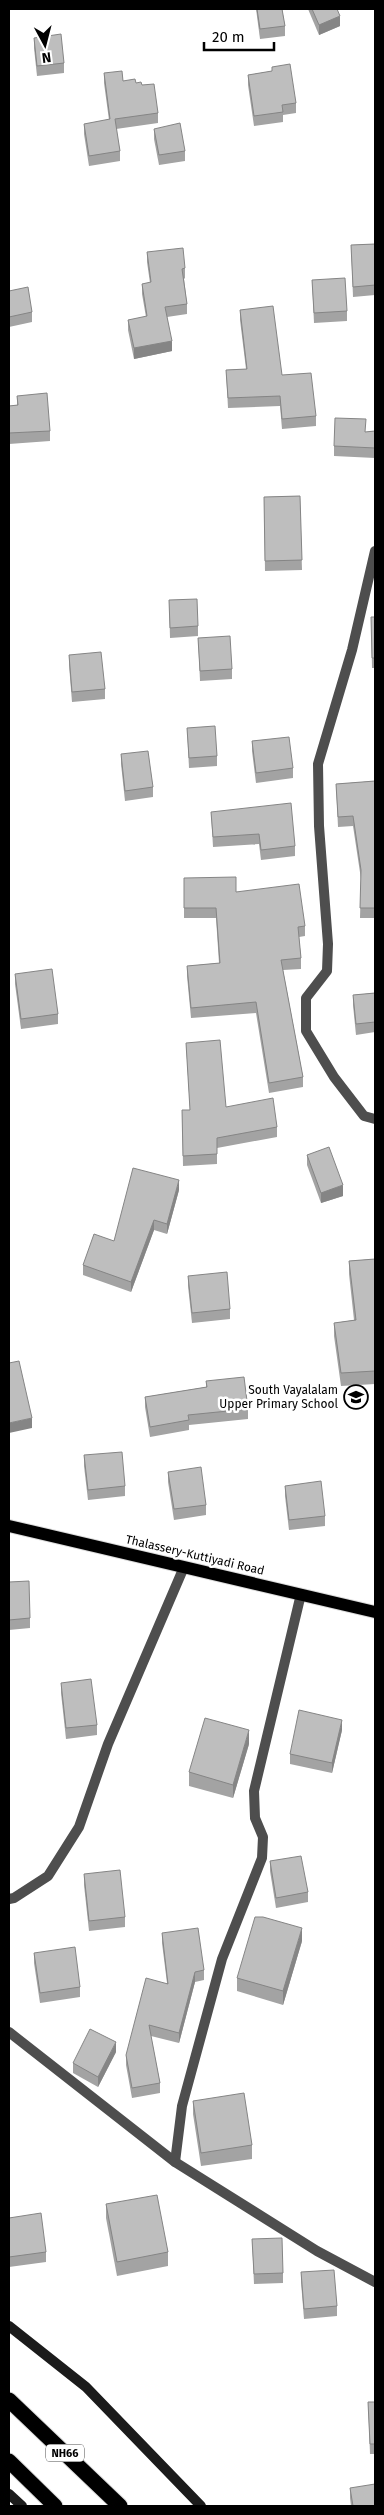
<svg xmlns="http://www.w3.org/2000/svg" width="384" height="2515" viewBox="0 0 384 2515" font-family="'Fira Sans',sans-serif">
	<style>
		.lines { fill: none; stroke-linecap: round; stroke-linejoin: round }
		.primary-casing { stroke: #dbdbdb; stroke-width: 14 }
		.highway-casing { stroke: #dbdbdb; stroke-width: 17 }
		.street { stroke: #4e4e4e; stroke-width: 10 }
		.secondary { stroke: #1b1b1b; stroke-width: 10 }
		.primary { stroke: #000; stroke-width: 12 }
		.highway { stroke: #000; stroke-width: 15 }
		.wall { fill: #a3a3a3 }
		.shaded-wall { fill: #858585 }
		.building { fill: #bebebe; stroke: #858585 }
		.labels { text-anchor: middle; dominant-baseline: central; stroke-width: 5; stroke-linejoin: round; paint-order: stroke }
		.shield { fill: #fff; stroke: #4c4c4c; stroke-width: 1 }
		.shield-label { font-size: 11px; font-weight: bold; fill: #000 }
		.poi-label { font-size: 12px; fill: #000; stroke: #fff; text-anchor: end }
		.street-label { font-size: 12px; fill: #000; stroke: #fff }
	</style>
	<rect width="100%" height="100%" fill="#fff"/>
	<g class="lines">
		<g class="primary-casing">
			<polyline id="primary" points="9,1526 375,1612"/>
		</g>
		<g class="highway-casing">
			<g id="highway">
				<polyline points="9,2400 120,2506"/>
				<polyline points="9,2461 55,2506"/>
			</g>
		</g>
		<g class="street">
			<polyline points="375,551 352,650 318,764 319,826 328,944 327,971 306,998 306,1031 334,1077 364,1116 375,1119"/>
			<polyline points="9,1899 14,1898 48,1876 79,1827 108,1744 184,1567"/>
			<polyline points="9,2032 175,2162 317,2251 375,2282"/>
			<polyline points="175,2162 182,2106 222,1959 262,1858 263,1837 255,1818 254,1791 301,1594"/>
		</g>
		<g class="secondary">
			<polyline points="9,2326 86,2387 201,2506"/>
			<polyline points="9,2494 22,2506"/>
		</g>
		<use href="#primary" class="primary"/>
		<use href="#highway" class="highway"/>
	</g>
	<g class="wall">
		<polygon points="256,9 282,9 285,26 285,36 260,39"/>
		<polygon points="308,9 337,9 340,26 319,35"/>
		<polygon points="34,38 64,63 64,73 37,76 34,48"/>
		<polygon points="272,67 296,103 296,113 283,115 283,122 254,126 248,85 248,75 272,71"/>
		<polygon points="104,73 123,81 136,83 142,85 158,113 158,123 116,129 120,151 120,161 89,166 84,134 84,124 109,120 104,83"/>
		<polygon points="154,129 185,151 185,161 159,165 154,139"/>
		<polygon points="375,244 375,295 353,297 351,245"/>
		<polygon points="147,252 185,268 185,278 184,279 187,304 187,314 167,317 172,351 134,359 128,330 128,320 146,317 142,294 142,284 150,283 147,262"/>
		<polygon points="312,280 347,311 347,321 314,323"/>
		<polygon points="9,291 32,312 32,322 9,327"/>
		<polygon points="240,310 282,375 316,416 316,426 282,429 280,406 228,408 226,370 246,369 240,320"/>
		<polygon points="17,396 50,431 50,441 9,444 9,406 17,405"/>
		<polygon points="375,431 375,458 334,456 334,446 366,432"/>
		<polygon points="300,496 302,570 265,571 264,497"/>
		<polygon points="169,600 198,626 198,636 170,638"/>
		<polygon points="371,617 375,617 375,668 372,668"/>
		<polygon points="198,638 232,669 232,679 200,681"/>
		<polygon points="69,655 105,689 105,699 72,702 69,665"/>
		<polygon points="187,728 217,756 217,766 189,768"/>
		<polygon points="252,741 293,768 293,778 256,783 252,751"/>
		<polygon points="121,754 153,787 153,797 125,801 121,764"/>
		<polygon points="375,781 375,918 360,918 361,879 353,826 338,827 336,784"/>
		<polygon points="211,812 295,846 295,856 261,860 259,844 213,847"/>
		<polygon points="184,878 236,892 305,926 305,936 299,937 301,958 301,969 283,970 303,1077 303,1087 269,1093 256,1013 191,1018 187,976 187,966 219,963 216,918 184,918"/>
		<polygon points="15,974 58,1014 58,1024 21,1029 15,984"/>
		<polygon points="375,993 375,1032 356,1035 353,1005 353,995"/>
		<polygon points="186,1043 226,1107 277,1127 277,1137 217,1148 217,1164 183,1166 182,1110 190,1110"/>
		<polygon points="307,1155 343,1196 321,1203 307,1165"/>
		<polygon points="179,1190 167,1234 154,1230 131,1292 83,1275 83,1265"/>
		<polygon points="375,1259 375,1384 341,1386 334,1336 334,1323 354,1320 349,1274 349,1261"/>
		<polygon points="188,1276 230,1309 230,1319 192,1323 188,1286"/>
		<polygon points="206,1381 248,1409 248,1419 189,1425 189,1430 150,1437 145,1407 145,1397 206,1387"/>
		<polygon points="84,1455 125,1486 125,1496 88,1500 84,1466"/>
		<polygon points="168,1472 206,1505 206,1515 174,1520 168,1482"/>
		<polygon points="285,1486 325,1516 325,1526 289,1530 285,1496"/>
		<polygon points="9,1582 30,1618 30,1628 9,1630"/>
		<polygon points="61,1683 97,1725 97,1735 66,1739 61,1693"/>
		<polygon points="342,1730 332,1773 290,1764 290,1754"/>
		<polygon points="249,1744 233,1798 189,1786 189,1772"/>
		<polygon points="270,1861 308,1892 308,1902 276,1908 270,1871"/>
		<polygon points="84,1874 125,1917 125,1927 89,1931 84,1885"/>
		<polygon points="162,1933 204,1970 204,1980 195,1982 179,2043 151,2036 160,2083 160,2093 132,2098 126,2065 126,2055 167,1983 162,1943"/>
		<polygon points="302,1941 283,2005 237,1991 237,1978"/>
		<polygon points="34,1953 80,1987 80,1997 40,2003 34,1963"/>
		<polygon points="116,2052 98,2087 73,2073 73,2063"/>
		<polygon points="193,2101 252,2145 252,2159 201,2166 193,2114"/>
		<polygon points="106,2204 168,2252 168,2266 117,2276 106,2218"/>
		<polygon points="9,2218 46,2252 46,2262 9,2267"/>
		<polygon points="252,2239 283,2273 283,2283 254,2284"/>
		<polygon points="301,2272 337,2306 337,2316 304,2319 301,2282"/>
		<polygon points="368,2402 375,2402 375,2454 370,2454"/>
		<polygon points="350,2488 375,2506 351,2506 350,2498"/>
	</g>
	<g class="shaded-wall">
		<polygon points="340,16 340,26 319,35 319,25"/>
		<polygon points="172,341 172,351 134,359 134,348"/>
		<polygon points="179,1180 179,1190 167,1234 167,1224"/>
		<polygon points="343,1185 343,1196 321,1203 321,1193"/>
		<polygon points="154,1220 154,1230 131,1292 131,1282"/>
		<polygon points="32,1418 32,1428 9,1433 9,1423"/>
		<polygon points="342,1720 342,1730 332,1773 332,1763"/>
		<polygon points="249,1730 249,1744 233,1798 233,1785"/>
		<polygon points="302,1928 302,1941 283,2005 283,1991"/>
		<polygon points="195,1972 195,1982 179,2043 179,2033"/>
		<polygon points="116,2042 116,2052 98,2087 98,2077"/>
	</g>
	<g class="building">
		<polygon points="257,9 282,9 285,26 260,29"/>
		<polygon points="312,9 337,9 340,16 319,25"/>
		<polygon points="61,34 64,63 37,66 34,38"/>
		<polygon points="290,64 296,103 282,105 283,112 254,116 248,75 272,71 272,67"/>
		<polygon points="122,71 123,81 135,79 136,83 141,82 142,85 154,84 158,113 115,119 120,151 89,156 84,124 110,119 104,73"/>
		<polygon points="180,123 185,151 159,155 154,129"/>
		<polygon points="375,244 375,285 353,287 351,245"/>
		<polygon points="183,248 185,268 182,269 187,304 165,307 172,341 134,348 128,320 147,316 142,284 151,282 147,252"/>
		<polygon points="345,278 347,311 314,313 312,280"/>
		<polygon points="28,287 32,312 9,317 9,291"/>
		<polygon points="273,306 282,375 311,373 316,416 282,419 280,396 228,398 226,370 247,369 240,310"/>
		<polygon points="47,393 50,431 9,433 9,406 18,405 17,396"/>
		<polygon points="335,418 366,419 365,432 375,431 375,448 334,446"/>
		<polygon points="300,496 302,560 265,561 264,497"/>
		<polygon points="197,599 198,626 170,628 169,600"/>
		<polygon points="371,617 375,617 375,658 372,658"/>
		<polygon points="230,636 232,669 200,671 198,638"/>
		<polygon points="101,652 105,689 72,692 69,655"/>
		<polygon points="215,726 217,756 189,758 187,728"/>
		<polygon points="289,737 293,768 256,773 252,741"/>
		<polygon points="148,751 153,787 125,791 121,754"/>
		<polygon points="375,781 375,908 360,908 361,870 353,816 338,817 336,784"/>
		<polygon points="291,803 295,846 261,850 259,834 213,837 211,812"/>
		<polygon points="236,877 236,892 299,884 305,926 298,927 301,958 281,960 303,1077 269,1083 256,1002 191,1008 187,966 220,963 216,908 184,908 184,878"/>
		<polygon points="52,969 58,1014 21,1019 15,974"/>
		<polygon points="375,993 375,1022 356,1024 353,995"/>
		<polygon points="220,1040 226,1107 273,1098 277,1127 217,1138 217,1154 183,1156 182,1110 190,1110 186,1043"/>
		<polygon points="329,1147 343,1185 321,1193 307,1155"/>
		<polygon points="133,1168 179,1180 167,1224 154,1220 131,1282 83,1265 94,1234 114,1241"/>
		<polygon points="375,1259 375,1371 341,1373 334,1323 356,1320 349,1261"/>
		<polygon points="227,1272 230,1309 192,1313 188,1276"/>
		<polygon points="19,1361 32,1418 9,1423 9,1363"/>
		<polygon points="244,1377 248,1409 188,1415 189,1420 150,1427 145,1397 207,1387 206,1381"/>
		<polygon points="122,1452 125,1486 88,1490 84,1455"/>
		<polygon points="201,1467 206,1505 174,1509 168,1472"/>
		<polygon points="321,1481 325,1516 289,1520 285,1486"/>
		<polygon points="29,1581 30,1618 9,1620 9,1582"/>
		<polygon points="91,1679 97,1725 66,1728 61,1683"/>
		<polygon points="299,1710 342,1720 332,1763 290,1754"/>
		<polygon points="205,1718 249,1730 233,1785 189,1772"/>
		<polygon points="301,1856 308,1892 276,1898 270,1861"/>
		<polygon points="120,1870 125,1917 89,1921 84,1874"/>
		<polygon points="255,1917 263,1917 302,1928 283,1991 237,1978"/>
		<polygon points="198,1928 204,1970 195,1972 179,2033 149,2025 160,2083 132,2088 126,2055 146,1978 168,1984 162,1933"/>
		<polygon points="75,1947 80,1987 40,1993 34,1953"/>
		<polygon points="90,2029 116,2042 98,2077 73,2063"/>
		<polygon points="244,2093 252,2145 201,2153 193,2101"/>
		<polygon points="157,2195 168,2252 117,2262 106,2204"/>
		<polygon points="41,2213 46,2252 9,2257 9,2218"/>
		<polygon points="282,2238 283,2273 254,2274 252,2239"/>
		<polygon points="334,2270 337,2306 304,2309 301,2272"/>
		<polygon points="368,2402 375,2402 375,2444 370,2444"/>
		<polygon points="375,2484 375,2506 353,2506 350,2488"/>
	</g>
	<defs>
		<g id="school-ring" transform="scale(1.25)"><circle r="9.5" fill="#fff" stroke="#000" stroke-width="1.5"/><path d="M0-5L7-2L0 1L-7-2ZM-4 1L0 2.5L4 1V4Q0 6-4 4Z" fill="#000"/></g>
	</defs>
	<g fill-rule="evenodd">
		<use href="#school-ring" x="356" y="1397"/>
	</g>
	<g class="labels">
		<rect class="shield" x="46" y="2444.5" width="38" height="17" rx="4"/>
		<g class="shield-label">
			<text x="65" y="2453">NH66</text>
		</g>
		<g class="poi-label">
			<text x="338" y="1390">South Vayalalam<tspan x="338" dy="14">Upper Primary School</tspan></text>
		</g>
		<g class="street-label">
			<text transform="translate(195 1555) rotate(13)">Thalassery-Kuttiyadi Road</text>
		</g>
	</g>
	<rect width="384" height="2515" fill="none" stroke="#000000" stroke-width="20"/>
	<g transform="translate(45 45) rotate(173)" stroke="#ffffff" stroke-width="4" paint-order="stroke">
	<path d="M0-4L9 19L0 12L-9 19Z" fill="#000000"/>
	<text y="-8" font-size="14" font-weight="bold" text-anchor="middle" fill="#000000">N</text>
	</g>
	<path d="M204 42v8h70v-8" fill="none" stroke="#000000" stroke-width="2.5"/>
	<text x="212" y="42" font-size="15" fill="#000000" stroke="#ffffff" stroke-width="4" paint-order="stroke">20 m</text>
</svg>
